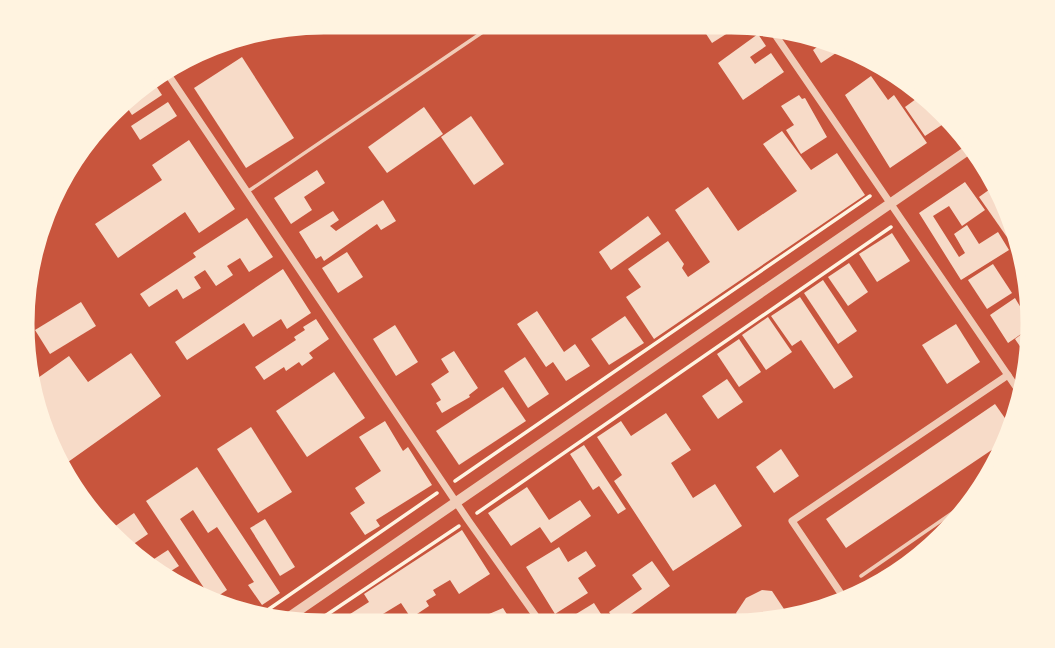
<svg xmlns="http://www.w3.org/2000/svg" width="1055" height="648" viewBox="0 0 1055 648" font-family="Helvetica,sans-serif">
	<style>
		.building { fill: #f7dbc8 }
		.lines { fill: none; stroke-linecap: round; stroke-linejoin: round }
		.path { stroke: #fff3e0; stroke-width: 3.5 }
		.service { stroke: #f1ccb7; stroke-width: 3.5 }
		.minor { stroke: #f1ccb7; stroke-width: 7 }
		.tertiary { stroke: #f1ccb7; stroke-width: 10 }
		.rim { fill: none; stroke: #fff3e0; stroke-width: 9 }
	</style>
	<rect width="100%" height="100%" fill="#c8553d"/>
	<g class="building">
		<polygon points="697,20 740,20 742,24 712,43"/>
		<polygon points="758,34 766,46 750,57 755,64 771,53 784,72 743,100 718,63"/>
		<polygon points="824,34 848,41 862,49 852,56 845,47 821,63 813,50 817,47 813,42"/>
		<polygon points="242,57 294,138 246,168 194,88"/>
		<polygon points="895,68 917,81 951,119 925,136 905,107 916,99"/>
		<polygon points="149,75 162,95 132,115 121,98 138,81"/>
		<polygon points="871,76 888,100 894,95 927,143 890,168 845,95"/>
		<polygon points="799,95 802,99 805,98 827,137 801,154 786,130 794,125 781,106"/>
		<polygon points="168,102 177,116 140,140 131,126"/>
		<polygon points="424,107 443,134 387,173 368,147"/>
		<polygon points="471,116 504,164 474,185 441,137"/>
		<polygon points="782,131 811,170 837,153 865,195 654,339 626,297 641,287 628,269 668,241 684,264 682,268 688,277 710,262 675,210 708,187 738,231 797,191 763,144"/>
		<polygon points="189,140 235,209 199,233 185,212 118,258 95,224 162,180 152,165"/>
		<polygon points="317,170 325,183 304,197 312,210 291,224 274,198"/>
		<polygon points="965,182 985,210 962,226 949,206 933,216 959,257 965,253 954,234 967,225 979,244 998,232 1009,250 961,280 919,213"/>
		<polygon points="1000,182 1018,234 1009,240 979,197"/>
		<polygon points="383,200 396,221 381,230 377,224 324,261 321,256 316,259 299,232 333,211 339,220 330,226 336,231"/>
		<polygon points="648,216 661,234 611,270 599,252"/>
		<polygon points="247,218 273,257 249,272 240,258 227,266 233,275 216,286 205,270 194,277 201,288 183,299 177,289 149,307 140,294 196,257 193,253"/>
		<polygon points="892,233 910,261 877,282 859,254"/>
		<polygon points="30,245 39,259 27,266"/>
		<polygon points="347,252 363,277 338,293 322,268"/>
		<polygon points="849,263 868,292 848,306 828,277"/>
		<polygon points="993,264 1012,293 987,309 968,280"/>
		<polygon points="283,269 311,313 287,329 281,319 253,337 244,323 187,360 175,342"/>
		<polygon points="823,280 857,331 838,344 804,293"/>
		<polygon points="800,297 853,377 834,389 801,340 792,346 771,316"/>
		<polygon points="1015,298 1026,316 1033,312 1030,361 1015,339 1027,330 1008,343 990,315"/>
		<polygon points="81,302 96,326 50,354 35,330"/>
		<polygon points="537,311 564,352 575,344 590,366 566,381 553,362 546,367 517,324"/>
		<polygon points="625,316 644,343 609,365 591,339"/>
		<polygon points="768,317 792,352 766,370 742,335"/>
		<polygon points="316,319 329,339 309,353 313,358 302,366 299,362 286,371 284,367 264,380 255,367 296,340 294,337 305,330 303,327"/>
		<polygon points="956,324 980,362 947,384 922,345"/>
		<polygon points="395,325 418,362 396,376 373,339"/>
		<polygon points="739,339 761,372 739,387 717,354"/>
		<polygon points="454,351 478,388 469,395 470,397 442,413 436,403 441,400 431,384 449,372 441,359"/>
		<polygon points="131,353 161,396 61,467 35,380 69,356 88,382"/>
		<polygon points="525,357 549,394 528,408 504,371"/>
		<polygon points="334,372 365,418 307,457 276,411"/>
		<polygon points="727,379 743,402 718,419 702,396"/>
		<polygon points="503,387 526,421 459,465 436,431"/>
		<polygon points="995,404 1014,431 1011,437 846,548 826,519"/>
		<polygon points="666,413 691,450 671,463 693,498 715,484 742,526 673,571 614,481 622,475 597,437 621,421 631,436"/>
		<polygon points="385,421 403,451 408,447 432,485 376,520 380,526 365,535 350,513 365,503 355,488 381,471 359,437"/>
		<polygon points="251,427 292,492 258,513 217,449"/>
		<polygon points="584,445 626,509 618,514 599,486 593,490 570,454"/>
		<polygon points="781,449 799,476 774,493 756,467"/>
		<polygon points="197,467 280,593 262,605 248,585 254,582 217,527 208,533 193,510 180,519 227,590 212,600 146,501"/>
		<polygon points="527,487 549,520 580,500 591,516 551,543 540,527 511,546 488,513"/>
		<polygon points="134,513 148,534 122,552 104,534"/>
		<polygon points="265,519 295,567 280,576 250,528"/>
		<polygon points="462,530 490,574 459,594 450,580 433,590 436,595 426,601 429,606 411,618 401,603 378,617 386,628 328,628 369,602 364,594"/>
		<polygon points="559,547 568,562 586,551 596,566 578,578 588,593 555,614 526,567"/>
		<polygon points="168,550 179,566 158,579 140,568"/>
		<polygon points="652,561 670,586 617,624 609,612 642,589 632,575"/>
		<polygon points="762,590 772,591 790,618 747,630 736,613 746,598"/>
		<polygon points="594,603 610,628 568,629 563,622"/>
		<polygon points="503,608 516,629 471,629 478,625 475,620"/>
	</g>
	<g class="lines">
		<g class="path">
			<polyline points="455,481 870,196"/>
			<polyline points="477,513 891,227"/>
			<polyline points="253,620 437,493"/>
			<polyline points="307,628 459,526"/>
		</g>
		<g class="service">
			<polyline points="247,192 502,19"/>
			<polyline points="861,576 984,491"/>
		</g>
		<g class="minor">
			<polyline points="765,20 1027,403"/>
			<polyline points="163,67 468,520 545,629"/>
			<polyline points="846,601 792,521 1008,375"/>
		</g>
		<polyline class="tertiary" points="276,626 974,146"/>
	</g>
	<path d="M0 0H1055V648H0ZM324 30H731A294 294 0 0 1 1025 324V324A294 294 0 0 1 731 618H324A294 294 0 0 1 30 324V324A294 294 0 0 1 324 30Z" fill="#fff3e0" fill-rule="evenodd"/>
	<path class="rim" d="M324 30H731A294 294 0 0 1 1025 324V324A294 294 0 0 1 731 618H324A294 294 0 0 1 30 324V324A294 294 0 0 1 324 30Z"/>
</svg>
